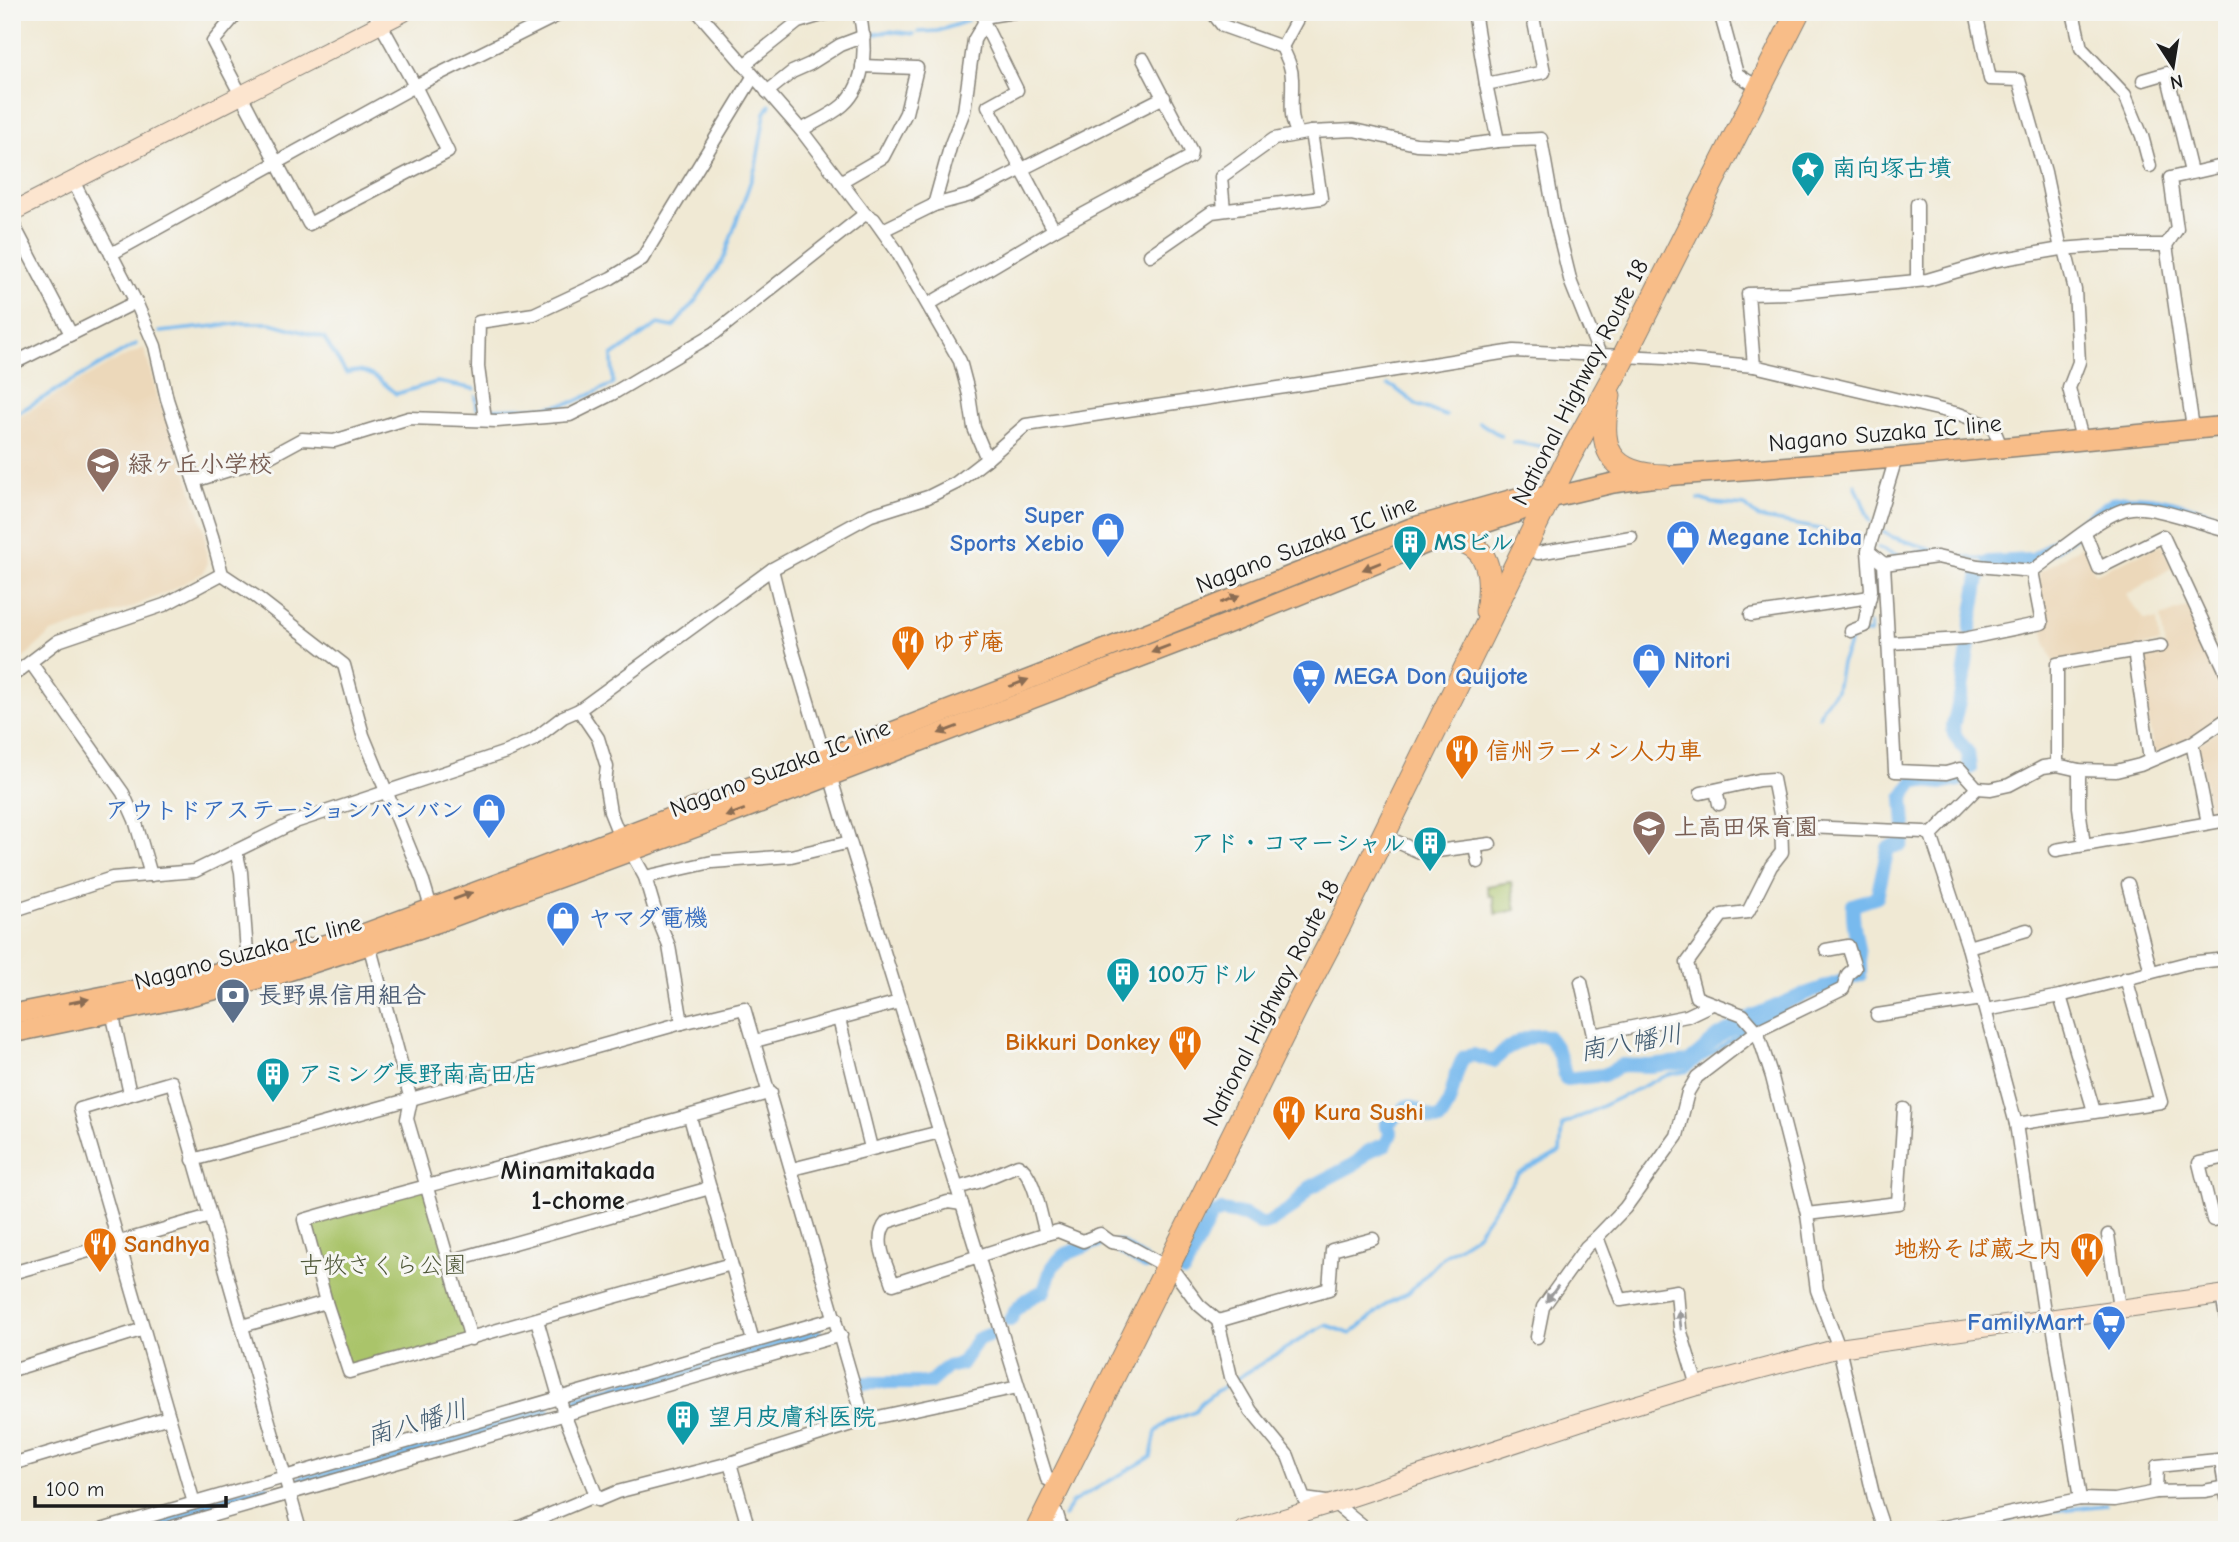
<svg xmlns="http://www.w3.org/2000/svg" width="2239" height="1542" viewBox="0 0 2239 1542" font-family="'Comic Neue','Klee One',sans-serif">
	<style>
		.built { fill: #ecd8ba }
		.green { fill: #aac46a; stroke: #637043; stroke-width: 2 }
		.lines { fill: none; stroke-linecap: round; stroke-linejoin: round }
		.stream { stroke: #78baee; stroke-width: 3.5 }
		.canal { stroke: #78baee; stroke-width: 14 }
		.street-casing { stroke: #868278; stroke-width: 15 }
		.secondary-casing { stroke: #868278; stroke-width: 20 }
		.primary-casing { stroke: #868278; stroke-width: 22 }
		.highway-casing { stroke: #868278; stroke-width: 25 }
		.street { stroke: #fff; stroke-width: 12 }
		.secondary { stroke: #fce5cf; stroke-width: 18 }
		.primary { stroke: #f8bd88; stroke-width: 19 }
		.highway { stroke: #f8bd88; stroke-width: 23 }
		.oneway { fill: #8a6c52 }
		.oneway2 { fill: #999 }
		.labels { text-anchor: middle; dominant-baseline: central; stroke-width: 6; stroke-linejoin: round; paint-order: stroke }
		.culture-label { font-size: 24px; font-weight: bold; fill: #0d838f; stroke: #f6f6f2; text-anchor: start }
		.street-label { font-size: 24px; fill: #1c1c1c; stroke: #f6f6f2 }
		.education-label { font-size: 24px; font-weight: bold; fill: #785e54; stroke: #f6f6f2; text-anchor: start }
		.shop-label { font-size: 24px; font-weight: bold; fill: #366cbe; stroke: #f6f6f2; text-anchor: start }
		.food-label { font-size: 24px; font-weight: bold; fill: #c56008; stroke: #f6f6f2; text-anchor: start }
		.service-label { font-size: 24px; font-weight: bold; fill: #4e5e75; stroke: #f6f6f2; text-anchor: start }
		.park-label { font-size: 24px; fill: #4e5737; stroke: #f6f6f2 }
		.water-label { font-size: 26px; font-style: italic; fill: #415b70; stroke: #f6f6f2 }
		.neighbourhood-label { font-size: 26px; font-weight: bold; fill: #1c1c1c; stroke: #f6f6f2 }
	</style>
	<rect width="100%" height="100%" fill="#f6f6f2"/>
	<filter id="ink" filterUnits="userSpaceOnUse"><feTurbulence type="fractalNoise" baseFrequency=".0143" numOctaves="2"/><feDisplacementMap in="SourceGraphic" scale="14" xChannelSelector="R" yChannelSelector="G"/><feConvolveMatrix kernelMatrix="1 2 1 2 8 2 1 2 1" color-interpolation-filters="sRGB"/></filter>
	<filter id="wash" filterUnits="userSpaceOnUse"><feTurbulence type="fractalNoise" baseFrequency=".00686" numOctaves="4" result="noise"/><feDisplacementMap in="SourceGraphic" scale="28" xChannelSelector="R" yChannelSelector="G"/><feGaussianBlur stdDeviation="1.57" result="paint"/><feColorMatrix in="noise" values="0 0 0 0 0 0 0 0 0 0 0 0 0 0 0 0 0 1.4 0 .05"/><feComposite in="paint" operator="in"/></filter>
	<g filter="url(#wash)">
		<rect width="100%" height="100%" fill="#f0e9d4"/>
		<g class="built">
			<polygon points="144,348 158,398 181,456 205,531 207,565 203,573 170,591 130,608 51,633 12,668 12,421 109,364"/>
			<polygon points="2162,544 2173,567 2126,595 2144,620 2157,620 2160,643 2054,662 2045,642 2039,573 2083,545 2095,574"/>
			<polygon points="2192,605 2227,682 2227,712 2195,736 2153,754 2140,654 2165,649 2161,617"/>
			<polygon points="2227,726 2227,817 2211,819 2198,744"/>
		</g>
		<g class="green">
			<polygon points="1511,882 1516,910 1496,914 1493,896 1489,896 1487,886"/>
			<polygon points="428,1184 471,1339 349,1372 304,1220"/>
		</g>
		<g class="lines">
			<g class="stream">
				<polyline points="919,32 938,31 967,21"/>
				<polyline points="872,35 889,31 914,34"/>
				<path d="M160,332l83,-9h28l53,15 22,35c20,-7 36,8 50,21l41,-12 38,7"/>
				<polyline points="1388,385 1395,388 1417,405 1446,416"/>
				<polyline points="476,396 477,408"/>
				<polyline points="490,409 548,407 574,402 613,384 612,356 658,324 673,327 696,300 723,260 756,166 765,113 770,105"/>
				<polyline points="12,416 136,344"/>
				<polyline points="1479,422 1501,436"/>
				<polyline points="1513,442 1549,448"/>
				<polyline points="1855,484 1870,521"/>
				<polyline points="1699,499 1712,503 1745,506 1759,518 1820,529 1831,536 1842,535 1866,543"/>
				<polyline points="1883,531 1892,537 1931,549"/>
				<polyline points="1878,548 1900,556"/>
				<polyline points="1900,556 1933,550 1955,555"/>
				<polyline points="1962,557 1995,560"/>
				<polyline points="1875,563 1877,592"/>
				<polyline points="1819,717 1823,706 1836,690 1841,663 1854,633 1870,633 1870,624"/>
				<polyline points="1755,1024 1786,1010"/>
				<polyline points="2051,1511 2106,1505"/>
				<polyline points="1064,1517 1071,1503 1151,1457 1156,1432 1167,1422 1195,1412 1201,1403 1215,1392 1311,1333 1326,1325 1351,1334 1388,1303 1408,1293 1445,1255 1475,1236 1518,1174 1560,1152 1562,1126 1565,1124 1656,1080 1668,1075 1688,1071 1748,1028"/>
				<polyline points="1728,1530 1762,1523 1774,1530"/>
				<polyline points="1964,1530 2013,1519"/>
			</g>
			<g class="canal">
				<path d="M1989,562l45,-2 79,-57c38,-7 78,9 114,20"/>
				<polyline points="1970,630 1980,572"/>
				<polyline points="1969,644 1962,689 1953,726 1954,734 1968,753 1970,768"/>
				<polyline points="1905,826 1903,797 1915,780 1943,783 1960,780"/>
				<polyline points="1118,1246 1146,1264"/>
				<path d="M1184,1271l27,-55 10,-5 24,4 15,9h7l26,-17 16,-19 46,-24 14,-13 17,-7 5,-11 -5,-8 21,-19c13,2 19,14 32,14 16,-18 12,-43 25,-63l9,-2 20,6c14,-13 34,-28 54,-25 12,13 15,26 19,43l38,-4 18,-10 28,1 39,-4 29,-25 35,-21 52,-22 55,-19c2,-24 -9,-46 -7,-70l24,-8 11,-49 14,-4 2,-7"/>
				<path d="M1010,1320c8,-16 18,-22 34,-29l8,-24 12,-12 34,-14"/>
				<polyline points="864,1383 929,1383 947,1367 961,1364 978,1339 994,1333"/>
				<polyline points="580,1401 815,1334"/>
				<polyline points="304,1481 544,1411"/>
				<polyline points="128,1530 265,1491"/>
			</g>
		</g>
	</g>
	<g filter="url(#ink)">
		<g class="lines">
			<g class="street-casing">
				<g id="street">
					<polyline points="238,12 213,42 309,224 448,152 415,86 374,12"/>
					<polyline points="698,12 801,130 865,214 874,219 896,250 960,361 969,395 974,428 987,459"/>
					<polyline points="983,12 984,23 1017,90 988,106 1054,230"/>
					<path d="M1212,12l11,14 59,21c5,11 10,20 10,32 1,20 -4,37 6,55"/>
					<polyline points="1474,12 1486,84 1498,141"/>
					<polyline points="1720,12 1737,74 1759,88"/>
					<polyline points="1976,12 1990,79 2019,80 2045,172 2061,249"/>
					<polyline points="2073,12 2081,48 2125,95 2142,136 2150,166"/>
					<polyline points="983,17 1014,12"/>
					<polyline points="1282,47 1301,12"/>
					<polyline points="744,65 798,22 832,12"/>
					<polyline points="2143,80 2167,73 2191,172"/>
					<polyline points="1486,84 1544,72 1532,12"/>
					<polyline points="767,92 792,72 810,64 840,45 864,36"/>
					<path d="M801,130c14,-8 31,-15 42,-25 25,-22 23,-64 16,-93"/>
					<polyline points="73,181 136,302 155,346 167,399 212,536 222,574 255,596 344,665 363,735 423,881 433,914"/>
					<polyline points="840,182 883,157 906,113 917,68 862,66"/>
					<polyline points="934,205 951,144 964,111 974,40 984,23"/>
					<polyline points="1224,210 1221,177 1274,139 1311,132 1354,130 1416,144 1460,146 1498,141 1541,139 1555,218 1571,283 1600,355"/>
					<polyline points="12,222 71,334"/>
					<polyline points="883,230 934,205 971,195 1164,97"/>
					<polyline points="2166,245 2193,428"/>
					<polyline points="2065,249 2075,290 2079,362 2069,388 2082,439"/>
					<polyline points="111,254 415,86 564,12"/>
					<polyline points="1150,255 1212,212 1321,198 1311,132"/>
					<polyline points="1917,279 1917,204"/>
					<polyline points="929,304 1054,230 1190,157 1191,151 1143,59"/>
					<polyline points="12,364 136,302"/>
					<polyline points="1754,366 1748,294 1790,293 1927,280 1992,261 2061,249 2112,245 2166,245 2177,229 2170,178 2227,165"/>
					<polyline points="485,419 478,367 479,322 534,314 611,278 642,259 753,77"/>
					<polyline points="194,481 267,458 302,439 334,441 409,418 497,421 570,415 612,394 715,333 865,214"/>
					<polyline points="2085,533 2099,568 2163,536 2227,674"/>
					<polyline points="1868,551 1884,564 1895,771 1946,773 1960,769 1977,788 1931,835"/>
					<polyline points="1538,553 1631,537"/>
					<path d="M1884,564l53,-7 41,9 54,5c23,-16 74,-61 100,-63 24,-2 70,16 95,22"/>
					<polyline points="772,569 789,638 850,842 1047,1479 1059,1485"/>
					<polyline points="1751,615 1870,597"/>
					<polyline points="1851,631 1864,626 1871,590 1868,551 1896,458"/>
					<polyline points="1890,643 1964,639 2042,623 2032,571"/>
					<polyline points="2134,650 2150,760"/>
					<polyline points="31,663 123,793 135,820 151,875"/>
					<polyline points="12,676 58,641 164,605 222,574"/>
					<polyline points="579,710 598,738 607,767 605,782 610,812 620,837"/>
					<polyline points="2192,743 2208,823"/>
					<polyline points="2057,765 2057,664 2161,646"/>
					<polyline points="2079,770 2079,807 2084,845"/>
					<polyline points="1977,788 1991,789 2009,785 2043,767 2057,765 2079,770 2116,771 2140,765 2192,743 2227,719"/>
					<polyline points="1716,790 1719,804"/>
					<polyline points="1701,793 1759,780 1773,779 1780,814"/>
					<polyline points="1781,820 1782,852 1771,866 1748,912 1722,915 1687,963 1696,997 1743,1015 1757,1031 1772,1077 1807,1214 1817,1290 1839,1348 1875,1503 1884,1530"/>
					<polyline points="1783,826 1924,832 1931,835 1968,947 2016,1124 2045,1318"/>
					<polyline points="1384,836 1422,853 1490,844"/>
					<polyline points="1475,846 1478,862"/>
					<polyline points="2056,850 2227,820"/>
					<polyline points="236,851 241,872 248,966"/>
					<polyline points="631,852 645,877 656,914 669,946 682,1023"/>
					<polyline points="645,877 712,862 791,856 850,842"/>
					<polyline points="2128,884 2151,972"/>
					<polyline points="12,911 112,878 195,871 295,822 506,752 533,740 563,717 579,710 772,569 871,515 928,497 956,483 987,459 1026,425 1333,380 1514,351 1665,358 1754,366 1959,414 1993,427 2001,447"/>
					<polyline points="367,937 411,1100 407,1119 471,1339"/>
					<polyline points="1968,947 2027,930"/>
					<polyline points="1581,982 1593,1035 1687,1016 1712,1004"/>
					<polyline points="2060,996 2094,1111"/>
					<polyline points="1986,1010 2060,996 2187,963 2227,959"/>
					<polyline points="112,1012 130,1094"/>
					<polyline points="1877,1015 1982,999"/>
					<polyline points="839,1019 871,1148"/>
					<polyline points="755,1041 899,1002"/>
					<polyline points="690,1117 753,1341"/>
					<polyline points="2016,1124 2161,1102 2126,978"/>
					<polyline points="2227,1157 2199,1163 2213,1220 2227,1217"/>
					<polyline points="193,1160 682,1023 744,1008 864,1420"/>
					<polyline points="792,1169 940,1132"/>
					<path d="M957,1188l21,-6 40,-17c17,9 22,50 28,69l-153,50c-6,-19 -21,-45 -6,-62l61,-20 14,2"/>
					<polyline points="1807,1214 1898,1203 1904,1109"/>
					<polyline points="1046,1234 1058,1231 1083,1241 1100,1234 1111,1242 1125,1244 1167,1267 1176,1274 1199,1305 1218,1321 1231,1377 1251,1411 1288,1456 1304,1499 1334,1503 1367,1530"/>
					<polyline points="2108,1235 2119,1308"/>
					<polyline points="1597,1237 1625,1208 1677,1136 1688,1092 1697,1077 1757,1031 1843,989 1848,974 1855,968 1848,946 1826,950"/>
					<polyline points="450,1261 710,1188"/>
					<path d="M731,1264l-382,108 -23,-70 -22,-82c155,-45 312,-81 467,-128"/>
					<polyline points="12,1273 210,1216"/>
					<polyline points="2222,1295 2227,1323"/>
					<polyline points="2052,1318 2080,1499"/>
					<polyline points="537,1320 564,1414 598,1500"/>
					<polyline points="1218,1321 1329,1289 1332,1250 1373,1239"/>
					<polyline points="242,1326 326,1302"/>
					<polyline points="1537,1337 1543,1307 1586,1247 1597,1237 1621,1300 1677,1291 1680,1329 1697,1386"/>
					<polyline points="12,1370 144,1329"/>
					<polyline points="2221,1461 2227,1498"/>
					<polyline points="730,1463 749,1530"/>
					<polyline points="12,1464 169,1417"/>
					<polyline points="2156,1492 2157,1466 2227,1459"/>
					<polyline points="194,1503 80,1109 172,1082 300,1530"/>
					<polyline points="1047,1508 1057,1514 1062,1530"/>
					<polyline points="101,1530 836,1318"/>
					<polyline points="162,1530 841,1335"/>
					<polyline points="513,1530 589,1498 598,1500 617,1492 730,1463 864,1420 1018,1387"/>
					<polyline points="1929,1530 2080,1499 2115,1500 2156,1492 2204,1491 2227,1487"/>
				</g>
			</g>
			<g class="secondary-casing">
				<g id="secondary">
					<polyline points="12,212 404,12"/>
					<polyline points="1244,1530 1334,1503 1579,1422 1697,1386 1839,1348 2227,1294"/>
				</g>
			</g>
			<g class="primary-casing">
				<g id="primary">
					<polyline points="12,1014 176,982 248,966 366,933 524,874 1043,674 1411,528 1524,496 1542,497"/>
					<polyline points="12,1033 177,999 279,974 436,923 707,823 1224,625 1437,539 1515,513 1550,498 1613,483 1664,476 1896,458 2227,426"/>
				</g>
			</g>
			<g class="highway-casing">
				<g id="highway">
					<path d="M1609,396c-12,51 -1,79 55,80"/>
					<path d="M1437,539c51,-4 57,31 50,72"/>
					<polyline points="1037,1530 1297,1006 1340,924 1567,461 1617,370 1798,12"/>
				</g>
			</g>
			<use href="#street" class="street"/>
			<use href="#secondary" class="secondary"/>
			<use href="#primary" class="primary"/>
			<use href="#highway" class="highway"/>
		</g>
		<defs><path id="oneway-solid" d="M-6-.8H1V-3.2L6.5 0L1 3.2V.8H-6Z" transform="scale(1.75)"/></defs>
		<g class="oneway">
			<use href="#oneway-solid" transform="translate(1372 566) rotate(158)"/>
			<use href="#oneway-solid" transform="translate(1230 599) rotate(-22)"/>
			<use href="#oneway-solid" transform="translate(1160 649) rotate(159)"/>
			<use href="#oneway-solid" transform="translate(1019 683) rotate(-21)"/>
			<use href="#oneway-solid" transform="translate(948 730) rotate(159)"/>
			<use href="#oneway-solid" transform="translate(735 813) rotate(159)"/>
			<use href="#oneway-solid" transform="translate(463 896) rotate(-20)"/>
			<use href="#oneway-solid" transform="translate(79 1001) rotate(-11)"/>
		</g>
		<g class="oneway2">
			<use href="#oneway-solid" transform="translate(1552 1294) rotate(126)"/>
			<use href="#oneway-solid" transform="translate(1680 1320) rotate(-97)"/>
		</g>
	</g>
	<defs>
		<g id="sight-pin" transform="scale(1.75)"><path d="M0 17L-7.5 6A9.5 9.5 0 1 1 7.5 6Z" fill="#0f9aa8" stroke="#f6f6f2"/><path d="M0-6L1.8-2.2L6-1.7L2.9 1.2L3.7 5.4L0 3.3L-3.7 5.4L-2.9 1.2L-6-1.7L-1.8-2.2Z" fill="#fff"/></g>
		<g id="school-pin" transform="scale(1.75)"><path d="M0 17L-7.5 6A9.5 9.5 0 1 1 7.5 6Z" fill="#8d6e63" stroke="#f6f6f2"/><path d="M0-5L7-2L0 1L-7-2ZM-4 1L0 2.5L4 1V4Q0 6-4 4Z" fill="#fff"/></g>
		<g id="shop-pin" transform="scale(1.75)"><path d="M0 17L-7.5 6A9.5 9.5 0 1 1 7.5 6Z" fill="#3f7fe0" stroke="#f6f6f2"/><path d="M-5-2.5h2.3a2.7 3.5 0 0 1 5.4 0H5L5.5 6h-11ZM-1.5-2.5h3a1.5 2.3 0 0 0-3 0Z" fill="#fff"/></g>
		<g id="building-pin" transform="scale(1.75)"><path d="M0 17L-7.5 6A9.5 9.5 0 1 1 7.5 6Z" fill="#0f9aa8" stroke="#f6f6f2"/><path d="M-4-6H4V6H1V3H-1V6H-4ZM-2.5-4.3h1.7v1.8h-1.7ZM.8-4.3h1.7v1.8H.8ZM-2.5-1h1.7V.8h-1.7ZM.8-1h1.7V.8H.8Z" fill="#fff"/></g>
		<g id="restaurant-pin" transform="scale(1.75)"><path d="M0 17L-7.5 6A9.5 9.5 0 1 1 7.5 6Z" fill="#e8710a" stroke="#f6f6f2"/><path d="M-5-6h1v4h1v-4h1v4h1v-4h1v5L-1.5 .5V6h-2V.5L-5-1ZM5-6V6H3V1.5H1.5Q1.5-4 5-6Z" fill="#fff"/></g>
		<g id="supermarket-pin" transform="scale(1.75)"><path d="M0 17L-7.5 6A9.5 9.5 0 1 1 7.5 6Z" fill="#3f7fe0" stroke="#f6f6f2"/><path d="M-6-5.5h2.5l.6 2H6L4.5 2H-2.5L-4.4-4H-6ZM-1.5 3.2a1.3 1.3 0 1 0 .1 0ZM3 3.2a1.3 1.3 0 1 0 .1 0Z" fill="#fff"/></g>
		<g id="bank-pin" transform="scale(1.75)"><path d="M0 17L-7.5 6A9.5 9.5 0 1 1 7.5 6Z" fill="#5c6f8a" stroke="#f6f6f2"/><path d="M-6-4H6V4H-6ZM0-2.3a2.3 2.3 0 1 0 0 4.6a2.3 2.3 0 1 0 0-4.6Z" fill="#fff"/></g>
	</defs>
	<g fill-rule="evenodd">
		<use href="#sight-pin" x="1808" y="168"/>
		<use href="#school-pin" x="103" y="464"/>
		<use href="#shop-pin" x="1108" y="529"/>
		<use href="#shop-pin" x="1683" y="537"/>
		<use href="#building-pin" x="1410" y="542"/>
		<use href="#restaurant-pin" x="908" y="642"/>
		<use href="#shop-pin" x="1649" y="660"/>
		<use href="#supermarket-pin" x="1309" y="676"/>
		<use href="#restaurant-pin" x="1462" y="751"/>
		<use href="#shop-pin" x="489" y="810"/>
		<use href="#school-pin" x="1649" y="827"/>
		<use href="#building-pin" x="1430" y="843"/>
		<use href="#shop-pin" x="563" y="918"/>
		<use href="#building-pin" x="1123" y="974"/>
		<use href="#bank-pin" x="233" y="995"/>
		<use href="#restaurant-pin" x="1185" y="1042"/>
		<use href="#building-pin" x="273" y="1074"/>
		<use href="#restaurant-pin" x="1289" y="1112"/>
		<use href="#restaurant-pin" x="100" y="1244"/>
		<use href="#restaurant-pin" x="2087" y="1249"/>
		<use href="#supermarket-pin" x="2109" y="1322"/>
		<use href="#building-pin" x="683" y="1417"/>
	</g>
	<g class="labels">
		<g class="culture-label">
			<text x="1832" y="168">南向塚古墳</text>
			<text x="1434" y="542">MSビル</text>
			<text x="1406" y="843" text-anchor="end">アド・コマーシャル</text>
			<text x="1148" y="974">100万ドル</text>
			<text x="298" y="1074">アミング長野南高田店</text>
			<text x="708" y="1417">望月皮膚科医院</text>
		</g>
		<g class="street-label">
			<text transform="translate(1580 382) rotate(-63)">National Highway Route 18</text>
			<text transform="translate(1885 433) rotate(-5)">Nagano Suzaka IC line</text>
			<text transform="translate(1306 544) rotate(-21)">Nagano Suzaka IC line</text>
			<text transform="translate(780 768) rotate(-21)">Nagano Suzaka IC line</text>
			<text transform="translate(248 952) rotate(-15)">Nagano Suzaka IC line</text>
			<text transform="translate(1271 1003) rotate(-63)">National Highway Route 18</text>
		</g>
		<g class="education-label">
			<text x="128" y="464">緑ヶ丘小学校</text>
			<text x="1674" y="827">上高田保育園</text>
		</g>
		<g class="shop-label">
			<text x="1084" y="515" text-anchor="end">Super<tspan x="1084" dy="28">Sports Xebio</tspan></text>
			<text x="1708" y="537">Megane Ichiba</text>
			<text x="1674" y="660">Nitori</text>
			<text x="1334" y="676">MEGA Don Quijote</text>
			<text x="464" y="810" text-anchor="end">アウトドアステーションバンバン</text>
			<text x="588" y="918">ヤマダ電機</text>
			<text x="2084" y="1322" text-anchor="end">FamilyMart</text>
		</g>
		<g class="food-label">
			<text x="932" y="642">ゆず庵</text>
			<text x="1486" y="751">信州ラーメン人力車</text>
			<text x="1160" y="1042" text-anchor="end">Bikkuri Donkey</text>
			<text x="1314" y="1112">Kura Sushi</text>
			<text x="124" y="1244">Sandhya</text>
			<text x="2062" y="1249" text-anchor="end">地粉そば蔵之内</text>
		</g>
		<g class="service-label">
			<text x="258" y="995">長野県信用組合</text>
		</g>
		<g class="park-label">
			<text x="383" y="1265">古牧さくら公園</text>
		</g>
		<g class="water-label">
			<text transform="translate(1631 1043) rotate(-10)">南八幡川</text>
			<text transform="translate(417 1423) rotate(-16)">南八幡川</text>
		</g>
		<g class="neighbourhood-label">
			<text x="578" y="1171">Minamitakada<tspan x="578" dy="30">1-chome</tspan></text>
		</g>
	</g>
	<rect width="2239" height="1542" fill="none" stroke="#f6f6f2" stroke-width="42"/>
	<g transform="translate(2173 66) rotate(168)" stroke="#f6f6f2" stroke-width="5" paint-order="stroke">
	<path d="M0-5L12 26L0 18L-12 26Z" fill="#1c1c1c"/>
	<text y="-10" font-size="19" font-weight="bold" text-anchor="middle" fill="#1c1c1c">N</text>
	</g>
	<path d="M35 1496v10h191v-10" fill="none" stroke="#1c1c1c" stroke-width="3.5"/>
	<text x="46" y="1496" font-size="21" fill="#1c1c1c" stroke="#f6f6f2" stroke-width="5" paint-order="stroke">100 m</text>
</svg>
